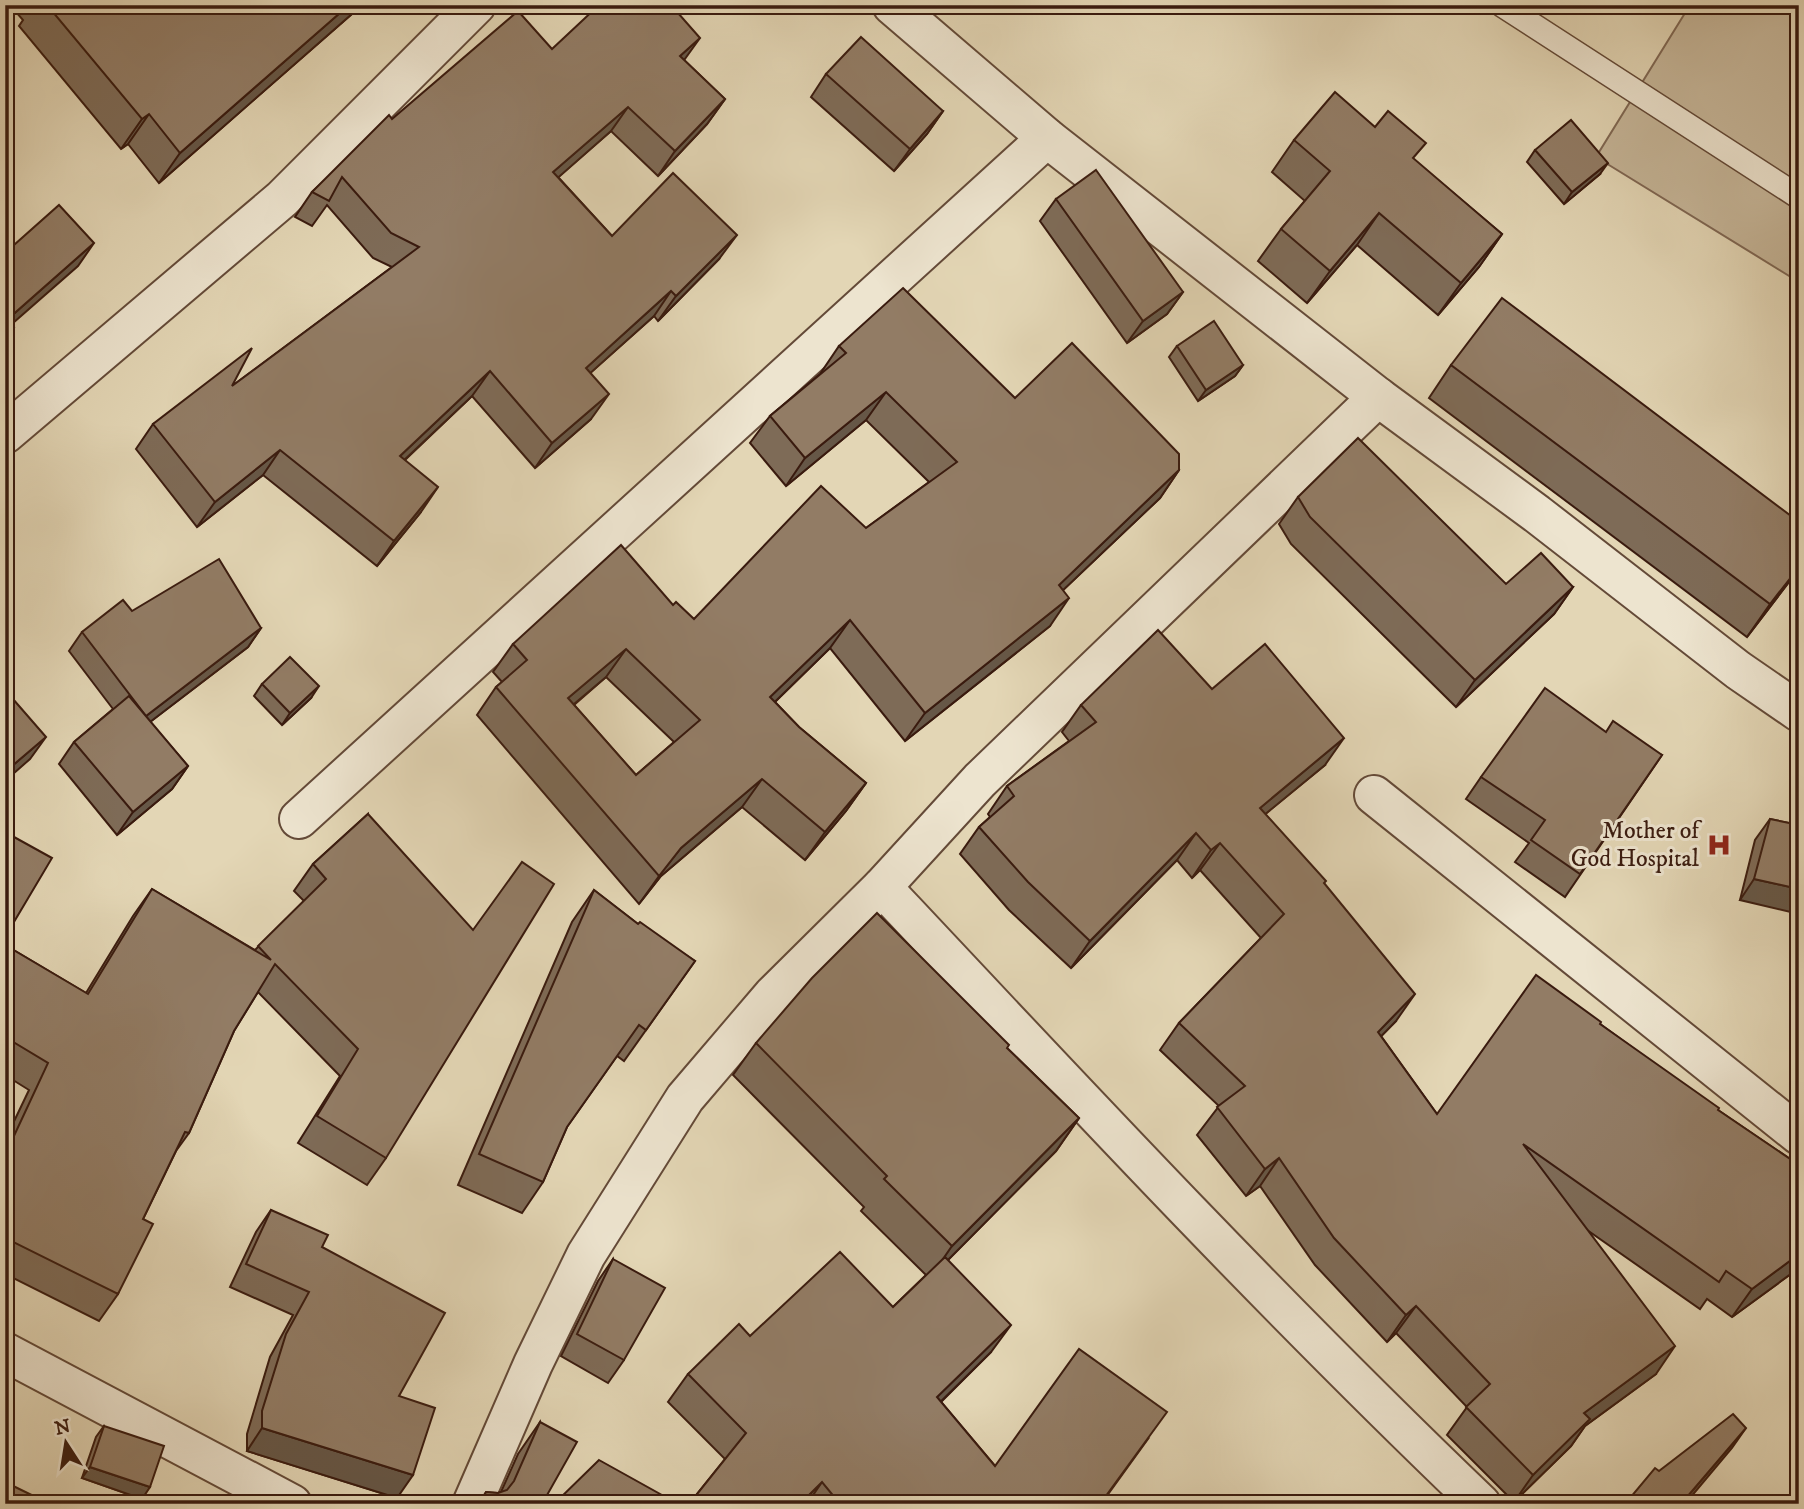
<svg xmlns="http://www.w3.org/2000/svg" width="1804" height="1509" viewBox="0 0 1804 1509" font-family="'IM FELL DW Pica',serif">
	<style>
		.green { fill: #c6b699; stroke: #806854; stroke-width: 2 }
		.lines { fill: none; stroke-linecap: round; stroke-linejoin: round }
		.service-casing { stroke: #644a38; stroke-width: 26 }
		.minor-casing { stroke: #644a38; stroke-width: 42 }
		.service { stroke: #ede4cf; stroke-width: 23 }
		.minor { stroke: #ede4cf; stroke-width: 38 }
		.wall { fill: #7e6b57; stroke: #3a1b0f; stroke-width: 2; fill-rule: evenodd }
		.shaded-wall { fill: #665747; stroke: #3a1b0f; stroke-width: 2 }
		.building { fill: #927c65; stroke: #3a1b0f; stroke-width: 2; fill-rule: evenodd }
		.labels { text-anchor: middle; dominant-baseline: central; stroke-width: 6; stroke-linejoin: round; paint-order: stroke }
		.poi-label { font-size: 24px; fill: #3a1b0f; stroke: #ede4cf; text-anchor: end }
	</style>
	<rect width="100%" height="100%" fill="#e3d6b5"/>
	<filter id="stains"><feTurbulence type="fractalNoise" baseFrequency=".00286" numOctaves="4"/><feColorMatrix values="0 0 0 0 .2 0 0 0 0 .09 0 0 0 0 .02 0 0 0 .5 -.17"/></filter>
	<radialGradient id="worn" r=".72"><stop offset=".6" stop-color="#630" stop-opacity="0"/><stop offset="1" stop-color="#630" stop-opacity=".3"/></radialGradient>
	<polygon class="green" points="1690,5 1799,5 1799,282 1596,157"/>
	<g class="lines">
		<g class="service-casing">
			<polyline id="service" points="1502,5 1799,197"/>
		</g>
		<g class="minor-casing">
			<g id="minor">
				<polyline points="892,5 1047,138 1378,397 1537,514 1738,670 1799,712"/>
				<polyline points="5,434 282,199 476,5"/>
				<polyline points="1374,795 1799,1135"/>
				<polyline points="299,819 1047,138"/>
				<path d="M882,887c196,209 392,419 599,617"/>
				<polyline points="5,1352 292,1504"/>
				<polyline points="472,1504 533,1364 586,1255 685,1098 773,995 882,887 980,780 1378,397"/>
			</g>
		</g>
		<use href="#service" class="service"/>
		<use href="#minor" class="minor"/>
	</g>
	<g class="wall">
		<polygon points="10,5 359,5 353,13 159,183 128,144 121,149 19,26 23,20"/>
		<polygon points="552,49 684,60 725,99 707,124 658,176 611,131 558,177 612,236 719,259 658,321 654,316 590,373 591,419 535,468 472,396 405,460 421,512 377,566 263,475 197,527 136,449 153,424 232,386 392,267 373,258 327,205 312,226 295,217 312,192 392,119"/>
		<polygon points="826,74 943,111 927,134 894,171 811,97"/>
		<polygon points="1294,140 1414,160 1502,234 1479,267 1438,315 1357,245 1307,303 1258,261 1281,229 1305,201 1272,172"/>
		<polygon points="1535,150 1600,174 1564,204 1527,162"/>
		<polygon points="1056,199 1183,292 1167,314 1127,343 1040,221"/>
		<path d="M839,346l176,52 164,72 -19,28 -97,92 -13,36 -145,115 -75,-93 -55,54 24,25 67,56 -20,28 -41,49 -63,-53 -81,69 -22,28 -162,-189 19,-28 6,-5 -9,-10 20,-28 160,-39 21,14 172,-91 63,-46 -63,-62 -80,66 -36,-43 20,-27 50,-42zM606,677l68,65 -38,33 -62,-70z"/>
		<polygon points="1177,346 1243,365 1235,376 1198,401 1169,357"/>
		<polygon points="1451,365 1799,522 1799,569 1747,637 1429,398"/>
		<polygon points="1298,497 1506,584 1573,587 1554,614 1456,707 1291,544 1279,524"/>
		<polygon points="132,611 261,628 248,647 150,722 188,766 172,789 117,835 59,764 74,742 113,709 69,651 82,632"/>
		<polygon points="262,684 311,698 282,725 254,696"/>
		<polygon points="1212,689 1325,765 1265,814 1324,883 1396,1021 1381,1036 1437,1114 1600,1024 1718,1110 1799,1165 1799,1268 1732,1317 1707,1299 1700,1309 1587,1230 1656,1374 1585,1426 1571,1446 1514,1502 1447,1435 1467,1407 1396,1333 1387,1342 1315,1265 1260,1186 1246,1196 1197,1135 1219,1106 1160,1050 1179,1023 1261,938 1200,870 1192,878 1177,860 1071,968 1009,910 960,854 979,827 990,817 988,814 1007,786 1069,741 1062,732 1081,705"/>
		<polygon points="1606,732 1662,755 1565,897 1515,862 1529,843 1466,799 1481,777"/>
		<polygon points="368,814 386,1158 367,1185 298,1143 340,1076 258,992 234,1031 189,1133 176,1151 143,1219 118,1294 99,1321 5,1274 5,1136 7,1136 29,1090 5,1075 5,945 86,993 133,916 152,889 255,950 304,901 294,891 313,864"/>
		<polygon points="1770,819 1799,825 1740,900 1755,840"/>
		<polygon points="594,890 638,924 695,961 624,1061 617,1056 567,1127 543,1182 522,1213 458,1185 572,922"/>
		<polygon points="756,1043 1007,1048 1079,1118 1056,1151 948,1260 991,1352 941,1402 995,1466 1148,1439 1101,1504 689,1504 725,1459 668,1402 688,1374 750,1336 893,1307 926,1275 861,1211 864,1207 733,1075"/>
		<polygon points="271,1210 322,1247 399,1396 397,1498 247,1451 247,1434 270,1357 293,1315 230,1287 256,1232"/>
		<polygon points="613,1259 624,1360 608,1383 561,1356 598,1281"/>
		<polygon points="540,1422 542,1504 478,1504 486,1492 498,1493 501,1492 518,1454"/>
		<polygon points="104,1426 142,1499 82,1478 96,1437"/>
	</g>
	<g class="shaded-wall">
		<polygon points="349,5 359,5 353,13 159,183 180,153"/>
		<polygon points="700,38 682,63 680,56"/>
		<polygon points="725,99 707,124 658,176 675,151"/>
		<polygon points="628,107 611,131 536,197 553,172"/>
		<polygon points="943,111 927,134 894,171 910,149"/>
		<polygon points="149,114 128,144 121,149 142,119"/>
		<polygon points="1608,163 1600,174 1564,204 1572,192"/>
		<polygon points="1379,213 1357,245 1307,303 1330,271"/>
		<polygon points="1502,234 1479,267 1438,315 1461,283"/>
		<polygon points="737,235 719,259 658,321 676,296"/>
		<polygon points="94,243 78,266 5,330 8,319"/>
		<polygon points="671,291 654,316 568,393 586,368"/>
		<polygon points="1183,292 1167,314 1127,343 1143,321"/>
		<polygon points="14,327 5,340 5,334"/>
		<polygon points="1243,365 1235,376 1198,401 1206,390"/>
		<polygon points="490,371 472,396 382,481 400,456"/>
		<polygon points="886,392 866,420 786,486 805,458"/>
		<polygon points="609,394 591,419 535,468 552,443"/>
		<polygon points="280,450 263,475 197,527 215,502"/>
		<polygon points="1179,470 1160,498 1039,613 1059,585"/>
		<polygon points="438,487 421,512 377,566 394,541"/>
		<polygon points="1799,567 1799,569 1747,637 1770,604"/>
		<polygon points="1573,587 1554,614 1456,707 1475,680"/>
		<polygon points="1069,598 1050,626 905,741 925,713"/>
		<polygon points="850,620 830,648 751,725 770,697"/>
		<polygon points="261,628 248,647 133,735 146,716"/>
		<polygon points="626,649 606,677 548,726 568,698"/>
		<polygon points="319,686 311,698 282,725 290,713"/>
		<polygon points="46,737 30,759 5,781 5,772"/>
		<polygon points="1344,738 1325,765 1240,835 1260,808"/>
		<polygon points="188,766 172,789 117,835 133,812"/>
		<polygon points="762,779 742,807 661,876 639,904 659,876 681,848"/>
		<polygon points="866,783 846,811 805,860 825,832"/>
		<polygon points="1196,833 1177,860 1071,968 1090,941"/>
		<polygon points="1220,843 1200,870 1192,878 1211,850"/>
		<polygon points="1754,879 1799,889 1799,914 1740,900"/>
		<polygon points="1415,994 1396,1021 1359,1059 1378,1032"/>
		<polygon points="1079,1118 1056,1151 930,1278 952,1246"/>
		<polygon points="1279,1158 1260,1186 1246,1196 1265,1169"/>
		<polygon points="1799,1254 1799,1268 1732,1317 1752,1289"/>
		<polygon points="1416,1306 1396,1333 1387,1342 1406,1315"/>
		<polygon points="1011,1325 991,1352 917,1425 937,1397"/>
		<polygon points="1675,1346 1656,1374 1585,1426 1571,1446 1514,1502 1533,1475 1584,1413"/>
		<polygon points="262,1428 413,1475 397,1498 247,1451"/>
		<polygon points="1746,1428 1732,1448 1685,1504 1681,1504"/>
		<polygon points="90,1467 150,1487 142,1499 82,1478"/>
		<polygon points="822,1482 807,1504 800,1504"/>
	</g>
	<g class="building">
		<polygon points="47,5 349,5 180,153 149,114 142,119"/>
		<polygon points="599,5 671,5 700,38 680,56 725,99 675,151 628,107 553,172 612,236 673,173 737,235 676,296 671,291 586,368 609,394 552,443 490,371 400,456 438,487 394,541 280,450 215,502 153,424 252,348 232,386 419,247 391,233 342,177 329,201 312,192 389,115 392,119 518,11 552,49"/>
		<polygon points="861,37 943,111 910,149 826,74"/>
		<polygon points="1335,92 1375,127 1388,111 1426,143 1413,158 1502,234 1461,283 1379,213 1330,271 1281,229 1330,171 1294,140"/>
		<polygon points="1571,120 1608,163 1572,192 1535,150"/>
		<polygon points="1096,170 1183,292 1143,321 1056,199"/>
		<polygon points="59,205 94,243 8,319 14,327 5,334 5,253"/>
		<path d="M903,288l112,110 57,-55 107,111v16l-120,115 10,13 -144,115 -75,-93 -80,77 29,30 67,56 -41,49 -63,-53 -81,69 -22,28 -163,-189 31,-27 -14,-16 108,-99 52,60 3,-3 18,17 127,-133 45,42 91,-66 -71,-70 -81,66 -35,-42 76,-63 -7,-7zM626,649l74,71 -64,55 -68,-77z"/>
		<polygon points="1502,298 1799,522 1799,567 1770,604 1451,365"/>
		<polygon points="1214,321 1243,365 1206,390 1177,346"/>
		<polygon points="1358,438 1506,584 1541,553 1573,587 1475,680 1310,517 1298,497"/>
		<polygon points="219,559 261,628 146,716 82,632 123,600 132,611"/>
		<polygon points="1158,630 1212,689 1265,644 1344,738 1260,808 1326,881 1324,883 1415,994 1378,1032 1437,1114 1536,975 1601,1022 1600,1024 1719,1108 1718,1110 1799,1165 1799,1254 1752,1289 1726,1271 1719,1282 1523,1144 1675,1346 1584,1413 1590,1419 1533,1475 1466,1407 1490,1384 1416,1306 1406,1315 1334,1238 1279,1158 1265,1169 1217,1107 1245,1086 1179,1023 1284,914 1220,843 1211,850 1196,833 1090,941 1028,882 979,827 1014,796 1007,786 1096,722 1081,705"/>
		<polygon points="290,657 319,686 290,713 262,684"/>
		<polygon points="1545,688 1606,732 1613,721 1662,755 1580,874 1531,840 1545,820 1481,777"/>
		<polygon points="6,691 46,737 5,772 5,692"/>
		<polygon points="129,696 188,766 133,812 74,742"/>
		<polygon points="368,814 473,930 522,862 554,884 386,1158 317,1116 358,1049 275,964 234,1031 189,1133 185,1132 143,1219 153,1224 118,1294 5,1238 5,1136 13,1138 48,1063 5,1037 5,945 88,994 152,889 271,960 258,946 326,879 313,864"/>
		<polygon points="1770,819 1799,825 1799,889 1754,879"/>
		<polygon points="5,832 52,858 5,937"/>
		<polygon points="594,890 638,924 640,922 695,961 646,1030 639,1025 567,1127 543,1182 479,1154"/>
		<polygon points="877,913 1009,1045 1007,1048 1079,1118 952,1246 884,1179 887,1176 756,1043 812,978"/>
		<polygon points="271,1210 328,1235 322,1247 445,1313 399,1396 435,1408 413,1475 262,1428 262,1411 286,1334 309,1292 246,1264"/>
		<polygon points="840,1252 893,1307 945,1257 1011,1325 937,1397 995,1466 1079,1349 1167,1412 1100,1504 840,1504 822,1482 800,1504 689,1504 746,1433 688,1374 739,1324 750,1336"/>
		<polygon points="613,1259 665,1288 624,1360 577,1334"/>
		<polygon points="1733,1414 1746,1428 1681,1504 1625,1504 1655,1468 1659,1471"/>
		<polygon points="540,1422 577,1442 542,1504 489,1504 482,1500 486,1492 498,1493 507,1490 514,1481"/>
		<polygon points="104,1426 164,1446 150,1487 90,1467"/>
		<polygon points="599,1460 678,1504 554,1504"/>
		<polygon points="5,1482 50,1504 5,1504"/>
		<polygon points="304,1497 314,1504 299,1504"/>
	</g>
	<defs>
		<g id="hospital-bare" transform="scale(1.89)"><path d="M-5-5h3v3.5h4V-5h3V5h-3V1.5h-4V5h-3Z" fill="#8f2418" stroke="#ede4cf" stroke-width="2.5" paint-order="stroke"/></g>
	</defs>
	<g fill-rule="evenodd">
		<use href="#hospital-bare" x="1719" y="845"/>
	</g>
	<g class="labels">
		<g class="poi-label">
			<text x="1699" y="831">Mother of<tspan x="1699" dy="28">God Hospital</tspan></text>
		</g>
	</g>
	<rect width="1804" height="1509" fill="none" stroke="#e3d6b5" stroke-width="28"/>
	<rect x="7" y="7" width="1790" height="1495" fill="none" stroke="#3a1b0f" stroke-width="3.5"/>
	<rect x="14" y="14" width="1776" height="1481" fill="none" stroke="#3a1b0f" stroke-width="2"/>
	<g transform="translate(66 1443) rotate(348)" stroke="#ede4cf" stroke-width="5" paint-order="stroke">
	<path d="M0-5L12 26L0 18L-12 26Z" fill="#3a1b0f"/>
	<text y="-10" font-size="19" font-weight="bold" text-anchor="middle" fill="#3a1b0f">N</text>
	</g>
	<rect width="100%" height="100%" filter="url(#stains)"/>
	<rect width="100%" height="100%" fill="url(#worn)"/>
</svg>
